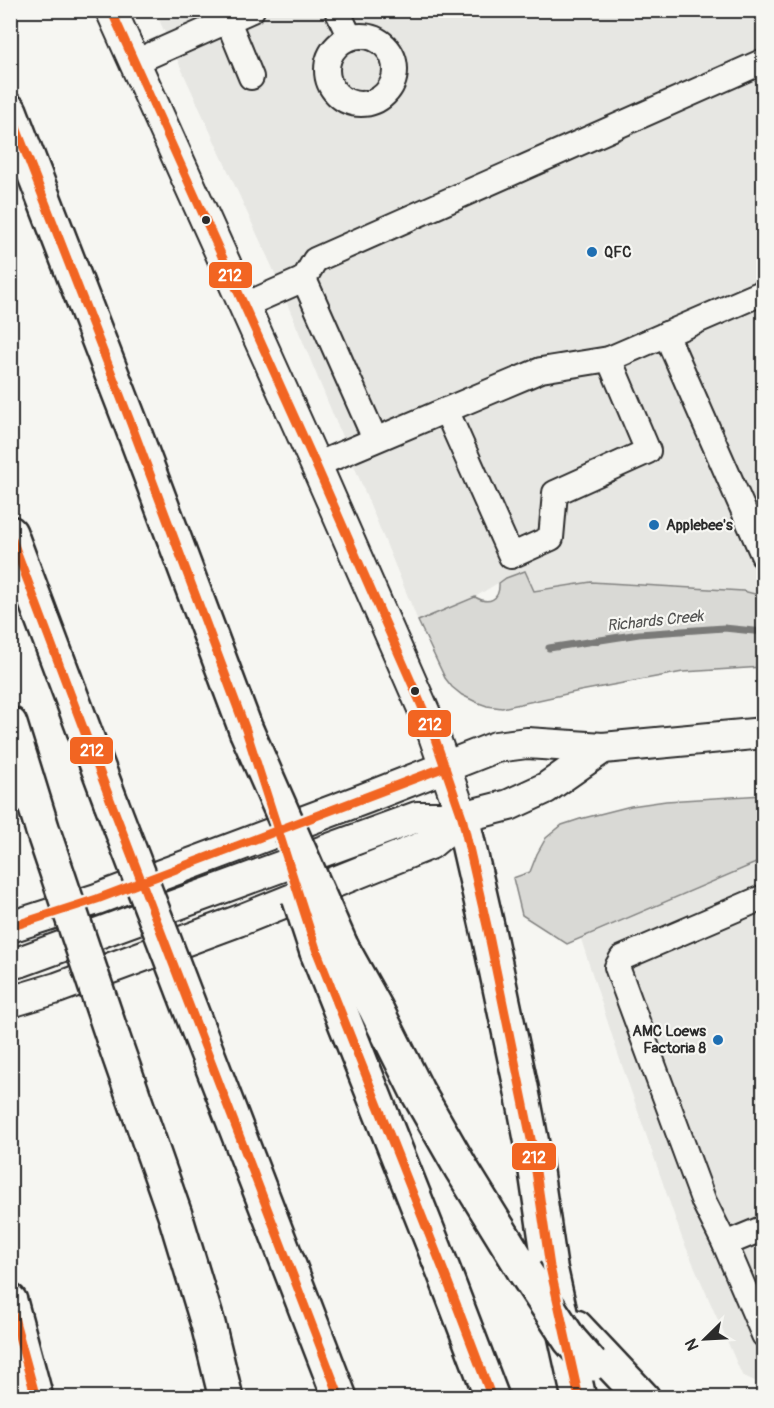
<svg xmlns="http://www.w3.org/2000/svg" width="774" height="1408" viewBox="0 0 774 1408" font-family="Pangolin,sans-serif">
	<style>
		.built { fill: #e7e7e3 }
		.green { fill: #d9d9d5; stroke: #828280; stroke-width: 1.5 }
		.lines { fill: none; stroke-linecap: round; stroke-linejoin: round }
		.stream { stroke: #7a7a78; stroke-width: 7 }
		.minor-casing { stroke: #2b2b2b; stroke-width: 28 }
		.major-casing { stroke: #2b2b2b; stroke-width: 34 }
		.highway-casing { stroke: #2b2b2b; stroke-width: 38 }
		.minor { stroke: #f6f6f2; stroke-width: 24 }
		.major { stroke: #f6f6f2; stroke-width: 30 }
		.highway { stroke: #f6f6f2; stroke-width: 33 }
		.highway-bridge-casing { stroke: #2b2b2b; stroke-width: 38; stroke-linecap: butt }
		.highway-bridge { stroke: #f6f6f2; stroke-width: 33 }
		.bus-1-casing { stroke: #f6f6f2; stroke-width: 14 }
		.bus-1 { stroke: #f26522; stroke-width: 9 }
		.bus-dot { fill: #2b2b2b; stroke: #f6f6f2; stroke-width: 2 }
		.poi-dot { fill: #1f6fb2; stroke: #f6f6f2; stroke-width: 2 }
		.labels { text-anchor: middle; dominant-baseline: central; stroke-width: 4.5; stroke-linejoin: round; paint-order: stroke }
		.poi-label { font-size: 15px; font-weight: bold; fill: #2b2b2b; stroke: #f6f6f2; text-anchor: start }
		.water-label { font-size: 16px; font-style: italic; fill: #525251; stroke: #f6f6f2 }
		.line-badge { stroke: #f6f6f2; stroke-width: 2 }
		.badge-label { font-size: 16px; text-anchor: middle; font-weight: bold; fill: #fff }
	</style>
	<rect width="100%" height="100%" fill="#f6f6f2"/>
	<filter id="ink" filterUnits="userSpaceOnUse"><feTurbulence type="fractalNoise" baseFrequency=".0167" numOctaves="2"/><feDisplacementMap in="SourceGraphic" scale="12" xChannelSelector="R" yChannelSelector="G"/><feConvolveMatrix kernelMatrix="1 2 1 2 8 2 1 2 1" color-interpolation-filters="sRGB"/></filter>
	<g filter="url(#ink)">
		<g class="built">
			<polygon points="155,11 763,11 763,595 743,591 591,582 533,591 506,578 475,597 418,621 273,269"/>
			<polygon points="763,861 763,1385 742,1375 682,1238 617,1051 581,939"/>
		</g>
		<g class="green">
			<path d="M525,571l9,20 57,-9 152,9 20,5v71l-80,5 -103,19 -78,17 -15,-2 -11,-4 -14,-7 -10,-8 -7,-9 -27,-57 57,-24c14,8 25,3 24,-14l7,-5z"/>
			<polygon points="763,795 763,860 567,944 522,915 513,878 530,872 537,854 546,838 562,825 580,819 631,806 666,801"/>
		</g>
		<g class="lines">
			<polyline class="stream" points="549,648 639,634 724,628 764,632"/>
			<g class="minor-casing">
				<g id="minor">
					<polyline points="226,10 228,21 251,77"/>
					<polyline points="337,10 350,38"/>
					<circle cx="361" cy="70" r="34"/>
					<polyline points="135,62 252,10"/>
					<polyline points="304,279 315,260 764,61"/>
					<polyline points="243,306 304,279 375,439"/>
					<polyline points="666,334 764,557"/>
					<polyline points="446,410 511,556 551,538 555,493 648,451 609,359"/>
					<polyline points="316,465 541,370 609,359 764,292"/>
					<polyline points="764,1228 725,1244 764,1335"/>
					<polyline points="725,1244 704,1202 617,967 622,958 764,897"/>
				</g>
			</g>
			<g class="major-casing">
				<g id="major">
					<polyline points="111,10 316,465 431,727 462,817"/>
					<polyline points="10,927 97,899 366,798 496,747 527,743 603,748 764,733"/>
					<polyline points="10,964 22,961 417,817 462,817 509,805 546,788 603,748"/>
					<polyline points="10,1002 57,988 238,921 430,844 462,817"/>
				</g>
			</g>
			<g class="highway-casing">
				<g id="highway">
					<polyline points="10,111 130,421 246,730"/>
					<polyline points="10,533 111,802"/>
					<polyline points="10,724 43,831"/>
					<polyline points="462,817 487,926 521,1087 532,1144 550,1267 579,1398"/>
					<polyline points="341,946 376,1009 417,1091 461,1168 525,1272 543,1291"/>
					<polyline points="317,952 444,1272 492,1398"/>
					<polyline points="198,1029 340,1398"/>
					<polyline points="113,1038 175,1215 208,1324 226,1398"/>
					<polyline points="10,1301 36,1398"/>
					<polyline points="576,1327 643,1398"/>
				</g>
			</g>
			<use href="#minor" class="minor"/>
			<use href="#major" class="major"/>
			<use href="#highway" class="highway"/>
			<g class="highway-bridge-casing">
				<g id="highway-bridge">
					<polyline points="246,730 341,946"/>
					<polyline points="111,802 198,1029"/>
					<polyline points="43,831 113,1038"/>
					<polyline points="299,897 317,952"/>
					<polyline points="525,1272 570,1340 591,1364"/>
				</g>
			</g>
			<use href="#highway-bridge" class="highway-bridge"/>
			<g class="bus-1-casing">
				<g id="bus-1">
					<polyline points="111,10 316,465 431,727 462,817 487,926 532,1144 550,1267 579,1398"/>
					<polyline points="10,112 130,421 246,730 317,952 444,1272 492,1398"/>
					<polyline points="10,534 111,802 340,1398"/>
					<polyline points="10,927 97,899 445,767"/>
					<polyline points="10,1303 36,1398"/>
				</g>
			</g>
			<use href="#bus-1" class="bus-1"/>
		</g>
	</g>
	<g class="bus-dot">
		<circle cx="206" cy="220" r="5"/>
		<circle cx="415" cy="691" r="5"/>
	</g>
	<g class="poi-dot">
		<circle cx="592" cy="252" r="6"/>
		<circle cx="654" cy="525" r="6"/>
		<circle cx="718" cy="1040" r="6"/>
	</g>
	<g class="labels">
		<g class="poi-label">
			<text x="604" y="252">QFC</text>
			<text x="666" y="525">Applebee's</text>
			<text x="706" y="1031" text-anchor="end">AMC Loews<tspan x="706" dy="17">Factoria 8</tspan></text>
		</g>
		<g class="water-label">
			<text transform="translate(655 621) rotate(-6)">Richards Creek</text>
		</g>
	</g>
	<g class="line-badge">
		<rect x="208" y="261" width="45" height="28" rx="6" fill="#f26522"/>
		<rect x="407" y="709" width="45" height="29" rx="6" fill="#f26522"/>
		<rect x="69" y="736" width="45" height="29" rx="6" fill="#f26522"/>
		<rect x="511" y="1142" width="46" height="29" rx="6" fill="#f26522"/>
	</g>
	<g class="badge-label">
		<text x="230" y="281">212</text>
		<text x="430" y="730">212</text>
		<text x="92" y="756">212</text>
		<text x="534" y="1163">212</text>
	</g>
	<rect width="774" height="1408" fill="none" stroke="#f6f6f2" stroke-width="36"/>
	<rect x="18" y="18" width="738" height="1372" fill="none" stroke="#2b2b2b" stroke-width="2" filter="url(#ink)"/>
	<g transform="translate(705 1339) rotate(246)" stroke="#f6f6f2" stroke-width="4.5" paint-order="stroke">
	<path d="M0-4.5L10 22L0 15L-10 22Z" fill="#2b2b2b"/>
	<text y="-9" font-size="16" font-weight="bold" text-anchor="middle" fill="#2b2b2b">N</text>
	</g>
</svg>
